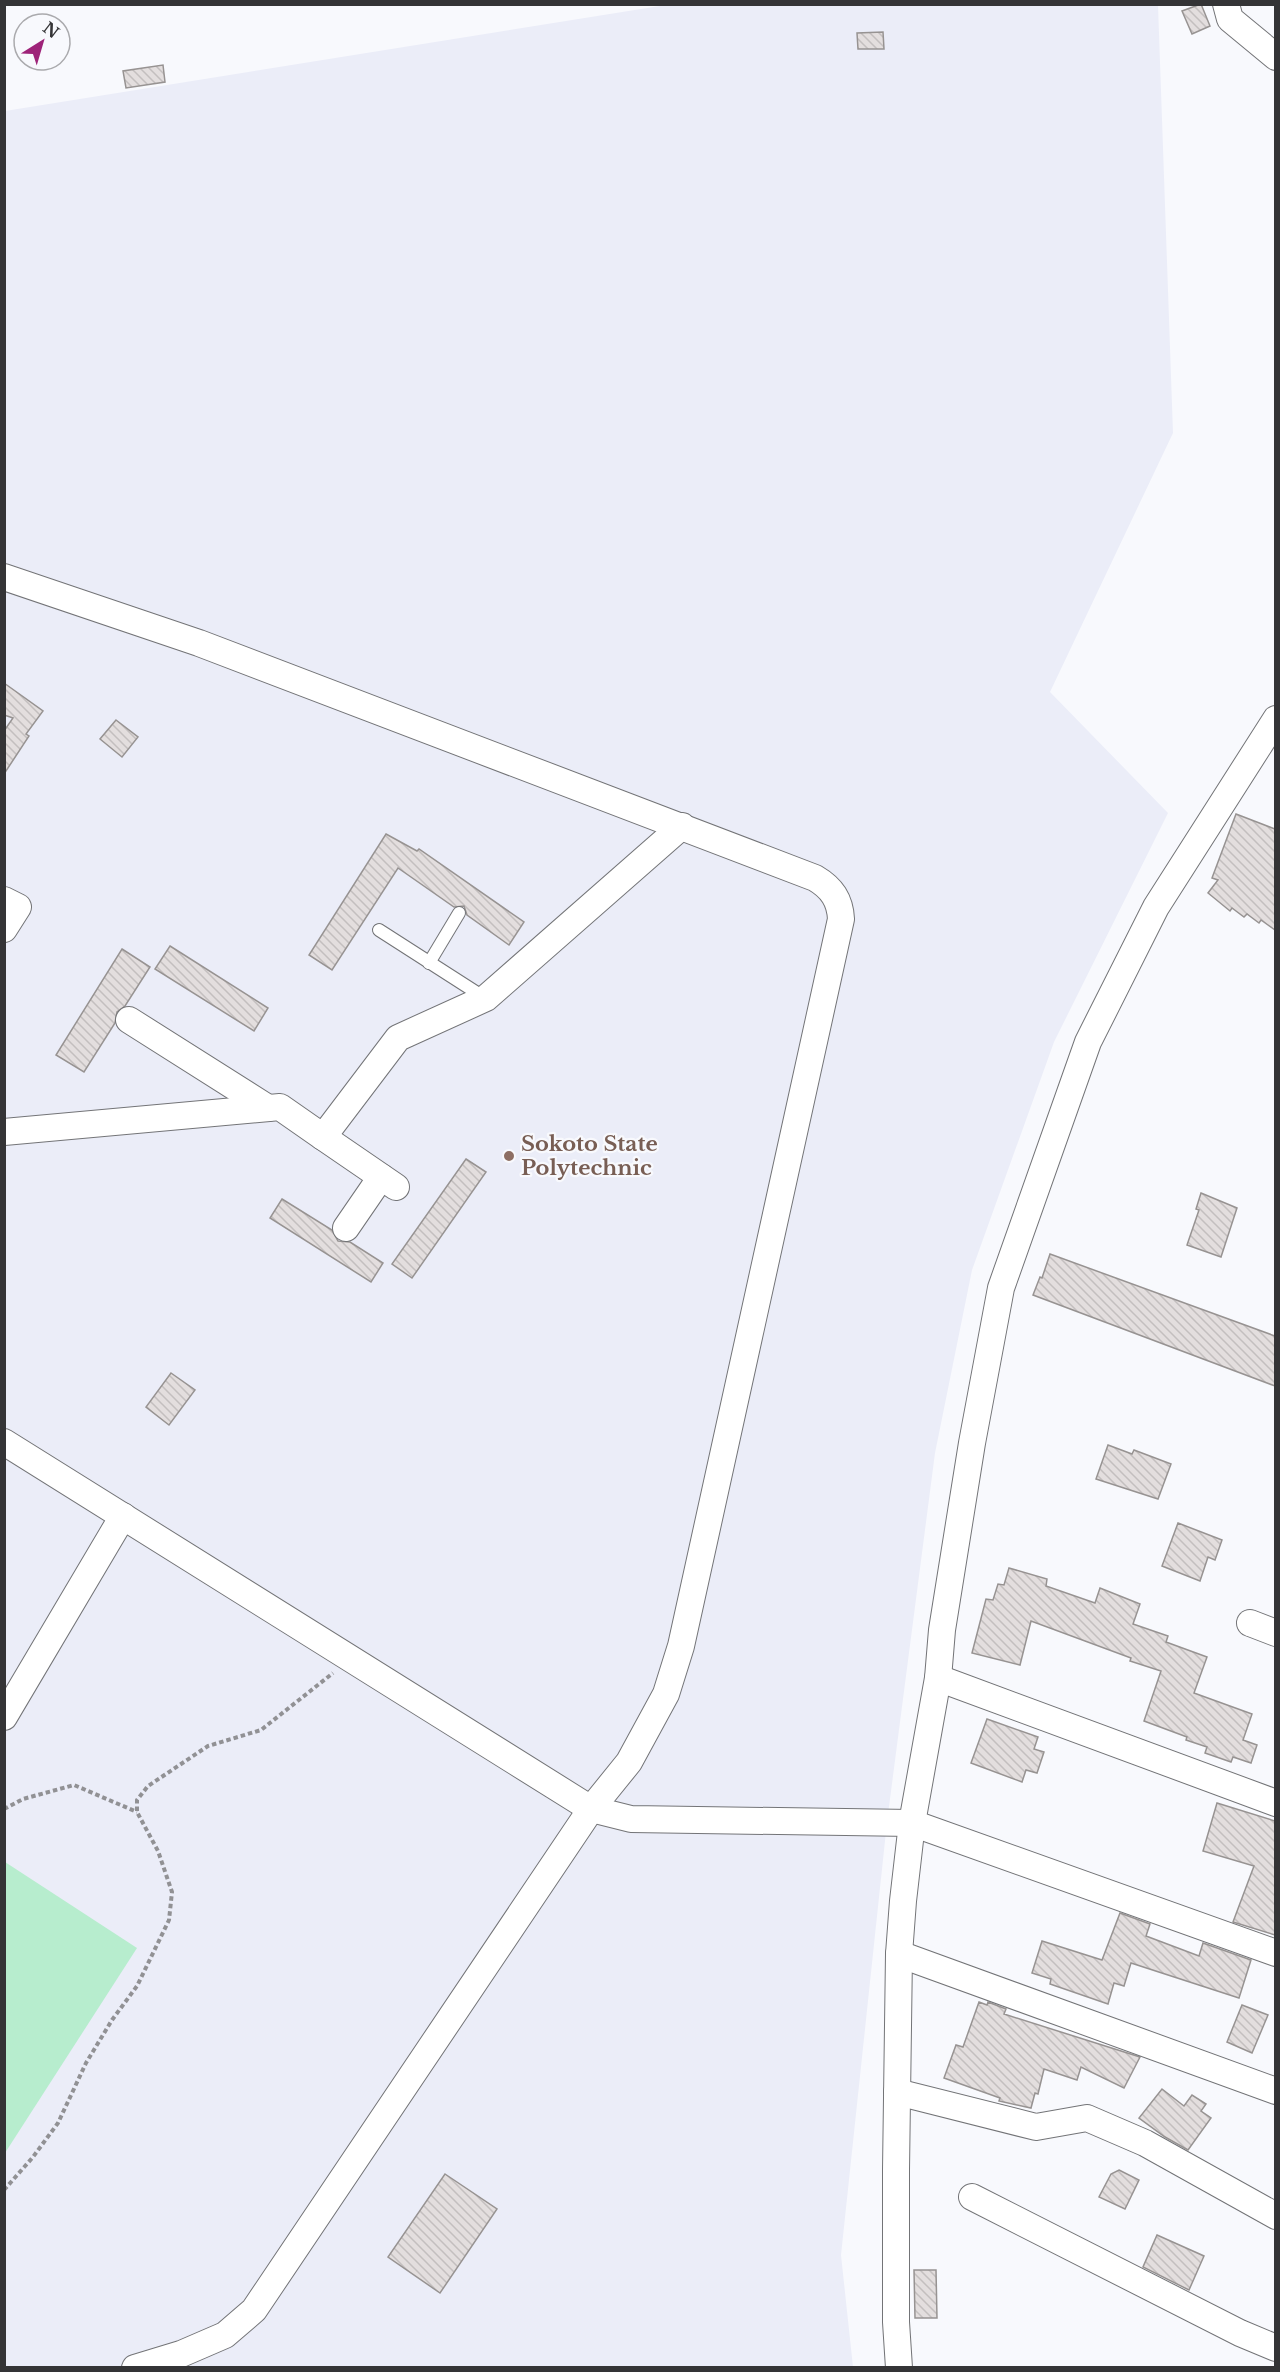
<svg xmlns="http://www.w3.org/2000/svg" width="1280" height="2372" viewBox="0 0 1280 2372" font-family="'Libre Baskerville',serif">
	<style>
		.built { fill: #ebedf8 }
		.pitch { fill: #b7edce }
		.building { fill: url(#building-back-hatch); stroke: #979392; stroke-width: 1.5 }
		.lines { fill: none; stroke-linecap: round; stroke-linejoin: round }
		.lane-casing { stroke: #737477; stroke-width: 14 }
		.street-casing { stroke: #737477; stroke-width: 28 }
		.path { stroke: #919194; stroke-width: 4; stroke-dasharray: 4.5 3; stroke-linecap: butt }
		.lane { stroke: #fff; stroke-width: 12 }
		.street { stroke: #fff; stroke-width: 26 }
		.education-dot { fill: #8d6e63; stroke: #f8f9fd; stroke-width: 2 }
		.labels { text-anchor: middle; dominant-baseline: central; stroke-width: 4.5; stroke-linejoin: round; paint-order: stroke }
		.education-label { font-size: 21px; font-weight: bold; fill: #785e54; stroke: #f8f9fd; text-anchor: start }
	</style>
	<defs>
		<pattern id="building-back-hatch" width="6" height="6" patternUnits="userSpaceOnUse" patternTransform="scale(1.5)"><rect width="6" height="6" fill="#e3dede"/><path d="M-1 5l2 2M0 0l6 6M5-1l2 2" fill="none" stroke="#c3bfbf"/></pattern>
	</defs>
	<rect width="100%" height="100%" fill="#f8f9fd"/>
	<polygon class="built" points="666,5 1158,5 1173,433 1050,692 1168,813 1054,1042 972,1270 935,1453 887,1822 841,2255 853,2367 5,2368 5,111"/>
	<polygon class="pitch" points="5,1862 137,1948 5,2153"/>
	<g class="building">
		<polygon points="1201,4 1210,26 1192,34 1182,11"/>
		<polygon points="883,32 884,49 858,49 857,33"/>
		<polygon points="163,65 165,82 126,88 123,71"/>
		<polygon points="4,683 43,711 26,734 29,736 4,774 4,731 13,718 4,715"/>
		<polygon points="116,720 138,737 122,757 100,739"/>
		<polygon points="1236,814 1275,829 1275,930 1261,920 1259,923 1247,914 1244,917 1232,908 1230,911 1208,893 1218,880 1212,878"/>
		<polygon points="386,834 417,851 419,849 524,922 509,945 467,915 464,906 454,907 398,868 332,970 309,955"/>
		<polygon points="170,946 268,1008 254,1031 155,969"/>
		<polygon points="122,949 150,967 125,1006 117,1012 115,1023 84,1072 56,1055"/>
		<polygon points="466,1159 486,1172 412,1278 392,1264"/>
		<polygon points="1201,1193 1237,1208 1221,1257 1187,1245 1199,1210 1196,1209"/>
		<polygon points="282,1199 332,1230 338,1241 350,1242 383,1263 371,1282 270,1218"/>
		<polygon points="1050,1254 1275,1336 1275,1386 1033,1295 1040,1277 1042,1278"/>
		<polygon points="171,1373 195,1390 169,1425 146,1407"/>
		<polygon points="1108,1445 1132,1454 1134,1450 1171,1464 1158,1499 1096,1479"/>
		<polygon points="1178,1523 1222,1540 1215,1560 1208,1557 1200,1581 1162,1566"/>
		<polygon points="1009,1568 1047,1579 1046,1586 1095,1603 1100,1588 1140,1604 1133,1624 1168,1636 1166,1642 1207,1657 1194,1693 1252,1714 1243,1740 1257,1745 1251,1763 1233,1757 1231,1762 1205,1753 1207,1747 1186,1740 1187,1737 1144,1721 1161,1671 1130,1661 1131,1658 1031,1621 1020,1665 972,1653 986,1599 993,1600 998,1584 1004,1585"/>
		<polygon points="987,1719 1038,1737 1034,1749 1044,1752 1037,1773 1026,1770 1022,1782 971,1763"/>
		<polygon points="1217,1803 1275,1821 1275,1935 1233,1922 1254,1866 1203,1851"/>
		<polygon points="1120,1913 1150,1924 1146,1936 1199,1956 1203,1943 1251,1960 1239,1998 1131,1963 1124,1986 1114,1983 1108,2004 1050,1984 1051,1979 1032,1973 1042,1941 1102,1960"/>
		<polygon points="979,2002 987,2005 988,2002 1006,2009 1004,2014 1140,2057 1124,2088 1081,2067 1077,2080 1044,2069 1038,2094 1035,2093 1031,2108 999,2101 1000,2098 944,2078 956,2045 963,2047"/>
		<polygon points="1242,2005 1268,2015 1252,2053 1227,2042"/>
		<polygon points="1162,2089 1184,2106 1192,2095 1206,2104 1201,2111 1211,2118 1188,2150 1165,2137 1139,2118"/>
		<polygon points="1119,2170 1139,2180 1125,2209 1099,2197 1111,2174"/>
		<polygon points="445,2174 497,2209 440,2293 388,2257"/>
		<polygon points="1157,2235 1204,2256 1189,2290 1143,2267"/>
		<polygon points="914,2270 936,2270 937,2318 915,2318"/>
	</g>
	<g class="lines">
		<g class="lane-casing">
			<g id="lane">
				<polyline points="379,930 485,998"/>
				<polyline points="429,963 459,913"/>
			</g>
		</g>
		<g class="street-casing">
			<g id="street">
				<polyline points="1226,4 1230,19 1276,57"/>
				<path d="M4,577l195,66 616,235c17,10 25,22 26,41l-160,727 -15,48 -37,68 -38,47 -337,501 -29,25 -44,19 -46,14"/>
				<polyline points="4,900 18,907 4,929"/>
				<polyline points="129,1020 268,1108"/>
				<polyline points="4,1132 280,1107 323,1137 398,1038 486,998 682,826"/>
				<polyline points="323,1137 396,1187"/>
				<polyline points="346,1228 381,1177"/>
				<polyline points="4,1442 591,1809 631,1819 912,1823 1276,1953"/>
				<polyline points="1250,1623 1276,1633"/>
				<polyline points="938,1678 1276,1803"/>
				<polyline points="4,1717 123,1516"/>
				<polyline points="899,1954 1276,2091"/>
				<polyline points="897,2092 1036,2127 1087,2118 1145,2143 1276,2216"/>
				<polyline points="972,2197 1240,2333 1276,2348"/>
				<polyline points="899,2368 896,2322 896,2170 899,1954 903,1901 912,1823 938,1678 942,1630 972,1443 1001,1288 1088,1042 1156,907 1276,719"/>
			</g>
		</g>
		<g class="path">
			<polyline points="4,1809 23,1799 74,1785 137,1812"/>
			<polyline points="4,2190 33,2157 58,2123 86,2063 112,2020 137,1986 169,1920 172,1892 158,1851 137,1812 137,1800 148,1786 208,1746 261,1730 333,1673"/>
		</g>
		<use href="#lane" class="lane"/>
		<use href="#street" class="street"/>
	</g>
	<circle class="education-dot" cx="509" cy="1156" r="6"/>
	<g class="labels">
		<g class="education-label">
			<text x="521" y="1144">Sokoto State<tspan x="521" dy="24">Polytechnic</tspan></text>
		</g>
	</g>
	<rect width="1280" height="2372" fill="none" stroke="#343436" stroke-width="12"/>
	<g transform="translate(42 42) rotate(37)"><circle r="28" fill="#f8f9fd" stroke="#aaaaad" stroke-width="1.5"/>
	<path d="M0-4.5L10 22L0 15L-10 22Z" fill="#9e2379"/>
	<text y="-9" font-size="16" font-weight="bold" text-anchor="middle" fill="#343436">N</text>
	</g>
</svg>
